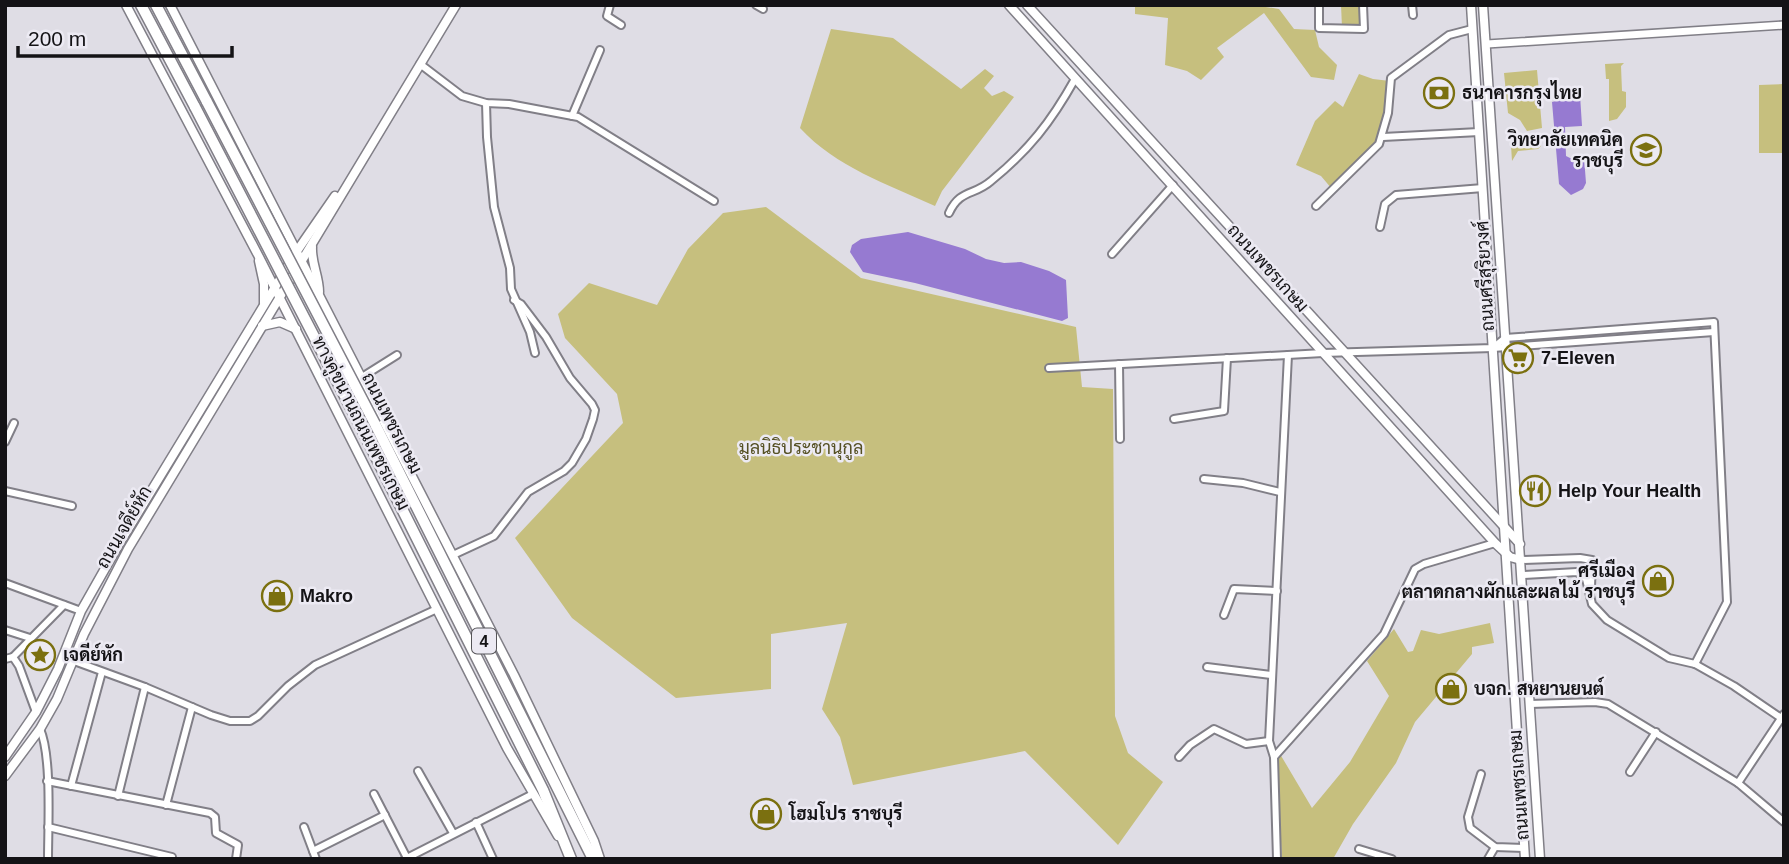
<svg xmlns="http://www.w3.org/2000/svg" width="1789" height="864" viewBox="0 0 1789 864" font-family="Arial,Sarabun,sans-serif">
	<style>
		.green { fill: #c6bf7e }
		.water { fill: #967ad1 }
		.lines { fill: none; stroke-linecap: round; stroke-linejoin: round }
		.minor-casing { stroke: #817f87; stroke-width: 10 }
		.tertiary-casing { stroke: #817f87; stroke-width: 10 }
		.secondary-casing { stroke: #817f87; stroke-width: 11 }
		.trunk-casing { stroke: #817f87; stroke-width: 13 }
		.minor { stroke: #fff; stroke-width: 6 }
		.tertiary { stroke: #fff; stroke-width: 7 }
		.secondary { stroke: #fff; stroke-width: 8 }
		.trunk { stroke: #fff; stroke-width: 10 }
		.trunk-bridge-casing { stroke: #817f87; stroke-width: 13; stroke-linecap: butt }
		.trunk-bridge { stroke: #fff; stroke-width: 10 }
		.labels { text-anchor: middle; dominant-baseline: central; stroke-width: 5; stroke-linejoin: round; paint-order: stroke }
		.shield { fill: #eceaf3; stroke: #555458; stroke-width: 2 }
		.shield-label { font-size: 16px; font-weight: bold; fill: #141316 }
		.poi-label { font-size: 18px; font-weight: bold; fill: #141316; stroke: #eceaf3; text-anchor: start }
		.street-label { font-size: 18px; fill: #141316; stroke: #eceaf3 }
		.park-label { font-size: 18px; fill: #555023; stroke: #eceaf3 }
	</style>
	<rect width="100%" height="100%" fill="#dfdde5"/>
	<g class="green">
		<polygon points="1135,5 1253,5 1279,9 1294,29 1315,30 1319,47 1337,65 1334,80 1311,77 1264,13 1217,48 1224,57 1201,80 1187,71 1165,65 1168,18 1135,14"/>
		<polygon points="1341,5 1359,5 1361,26 1342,27"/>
		<path d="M831,29l62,9 68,51 24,-20 9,7 -10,12 8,8 12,-5 10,6 -72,94 -7,15c-48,-22 -99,-39 -135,-78z"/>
		<polygon points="1624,63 1621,66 1622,91 1626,92 1626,107 1617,119 1609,121 1609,79 1606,79 1605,64"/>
		<polygon points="1537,70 1542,128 1527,131 1520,120 1508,113 1504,73"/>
		<polygon points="1359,74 1373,79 1390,81 1383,137 1332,189 1321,176 1296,165 1315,121 1335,101 1343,107"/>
		<polygon points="1784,84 1784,153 1759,153 1759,85"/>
		<polygon points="1510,130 1518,138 1541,140 1541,146 1538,149 1518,151 1512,161"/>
		<polygon points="766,207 861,278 1076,327 1082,387 1113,389 1115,716 1128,753 1163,782 1118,845 1025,751 853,785 840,737 822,709 847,623 771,634 771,689 676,698 572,618 515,538 623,423 617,394 565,338 558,314 589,283 657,305 688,249 723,213"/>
		<polygon points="1490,623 1494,643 1472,647 1472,654 1415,722 1396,763 1353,824 1333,859 1282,858 1276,759 1280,754 1312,808 1350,762 1389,696 1367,661 1394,629 1408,652 1413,651 1421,630 1439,634"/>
	</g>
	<g class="water">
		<polygon points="1565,88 1572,89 1580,95 1582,126 1565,127 1566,156 1570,158 1584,157 1586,183 1583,189 1571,195 1559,184 1552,102 1556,101 1558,90"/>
		<polygon points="908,232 965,249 986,259 1004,263 1021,262 1049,271 1066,280 1068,318 1062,321 915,283 863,272 850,252 852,245 861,239"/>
	</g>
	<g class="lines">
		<g class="minor-casing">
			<g id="minor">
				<polyline points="610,5 607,16 621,25"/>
				<polyline points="756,5 763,9"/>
				<polyline points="1319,5 1319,28 1364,29 1363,5"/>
				<polyline points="1412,5 1413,15"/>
				<polyline points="420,64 462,96 486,103 509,104 578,117 714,201"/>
				<polyline points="486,103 487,137 494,207 510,268 511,289 530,332 535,353"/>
				<polyline points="572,116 600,50"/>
				<polyline points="1383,137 1479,132"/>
				<polyline points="1316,206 1379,144 1388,113 1391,78 1449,35 1472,29"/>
				<path d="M949,213c11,-24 25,-17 42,-32 38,-31 60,-59 84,-102"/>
				<polyline points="1380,227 1385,204 1396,195 1483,188"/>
				<polyline points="1112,254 1173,185"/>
				<polyline points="1494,347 1505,338 1714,322 1727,602 1695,664"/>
				<polyline points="1119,364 1120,439"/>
				<polyline points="1049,368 1323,353 1493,348 1714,332"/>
				<polyline points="362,377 397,355"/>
				<polyline points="1174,419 1224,411 1227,358"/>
				<polyline points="5,442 14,423"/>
				<polyline points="1204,479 1243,483 1280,492"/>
				<polyline points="5,491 72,506"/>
				<polyline points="453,555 494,536 528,492 564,471 572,463 586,439 593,419 595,410 592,404 570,378 546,337 521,304 514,300"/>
				<polyline points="1521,560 1580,558 1592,560 1591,587"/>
				<polyline points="1522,575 1577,572 1586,579 1592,604 1607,620 1669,658 1695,664 1734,686 1784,720"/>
				<polyline points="5,583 81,611"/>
				<polyline points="1224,615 1234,589 1277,591"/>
				<polyline points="5,630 30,638"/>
				<polyline points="13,657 64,605"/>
				<polyline points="5,659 13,657 19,666 36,712"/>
				<polyline points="74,661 145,687 211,715 230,721 250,721 258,716 288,686 315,665 437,609"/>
				<polyline points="1207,667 1271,675"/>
				<polyline points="1530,704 1595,702 1608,704 1738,783 1784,822"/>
				<path d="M40,729c12,27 8,98 8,130"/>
				<polyline points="1179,757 1190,745 1214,729 1246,744 1269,741"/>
				<polyline points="1274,757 1384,634 1415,569 1424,564 1495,543"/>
				<polyline points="418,771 453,833"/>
				<polyline points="1630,772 1656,732"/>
				<polyline points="1481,774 1468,817 1470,828 1495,847 1524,848"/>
				<polyline points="47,781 210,813 215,817 216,833 238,845 236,859"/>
				<polyline points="1738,783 1784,714"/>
				<polyline points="71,786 102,672"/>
				<polyline points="374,794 407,858"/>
				<polyline points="118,796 145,687"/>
				<polyline points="166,805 192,707"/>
				<polyline points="476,822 493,859"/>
				<polyline points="48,827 172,857"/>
				<polyline points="304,827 316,859"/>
				<polyline points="1359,849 1392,859"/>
				<polyline points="313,851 385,815"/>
				<polyline points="405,859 533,794"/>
				<polyline points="1277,859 1274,757 1269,741 1288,355"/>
				<polyline points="1488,859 1495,847"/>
			</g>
		</g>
		<g class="tertiary-casing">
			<polyline id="tertiary" points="1487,44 1784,25"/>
		</g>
		<g class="secondary-casing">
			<g id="secondary">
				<polyline points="126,5 258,255 507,748 558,836"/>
				<polyline points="170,5 514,675 594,841 600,859"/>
				<polyline points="1009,5 1495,543 1510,557 1521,560"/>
				<polyline points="1027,5 1520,544"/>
				<polyline points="1471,5 1525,859"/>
				<polyline points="1483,5 1540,859"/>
				<path d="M312,247c-1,16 7,29 7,45"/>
				<polyline points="259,261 264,284 264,303"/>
				<polyline points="262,326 280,322 296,329"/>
				<polyline points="5,757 36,712 58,669 81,611 119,544 297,251 335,196"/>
				<polyline points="5,776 40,729 57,699 84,634 128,549 456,5"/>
			</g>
		</g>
		<g class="trunk-casing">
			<g id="trunk">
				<polyline points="141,5 195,107"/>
				<polyline points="156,5 207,102"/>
				<polyline points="375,424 593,859"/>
				<polyline points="362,429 543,790 571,859"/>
			</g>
		</g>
		<use href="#minor" class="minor"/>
		<use href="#tertiary" class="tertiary"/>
		<use href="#secondary" class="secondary"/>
		<use href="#trunk" class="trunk"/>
		<g class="trunk-bridge-casing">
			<g id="trunk-bridge">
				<polyline points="207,102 375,424"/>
				<polyline points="195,107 362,429"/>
			</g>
		</g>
		<use href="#trunk-bridge" class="trunk-bridge"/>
	</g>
	<defs>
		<g id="bank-ring" transform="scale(1.575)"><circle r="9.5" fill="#eceaf3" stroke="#7b7010" stroke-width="1.5"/><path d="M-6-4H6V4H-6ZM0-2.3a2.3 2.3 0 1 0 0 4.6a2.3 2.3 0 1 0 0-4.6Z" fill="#7b7010"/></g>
		<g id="university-ring" transform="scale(1.575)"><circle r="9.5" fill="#eceaf3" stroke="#7b7010" stroke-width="1.5"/><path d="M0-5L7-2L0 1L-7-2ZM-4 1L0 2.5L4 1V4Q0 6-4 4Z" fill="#7b7010"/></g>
		<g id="supermarket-ring" transform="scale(1.575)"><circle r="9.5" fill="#eceaf3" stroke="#7b7010" stroke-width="1.5"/><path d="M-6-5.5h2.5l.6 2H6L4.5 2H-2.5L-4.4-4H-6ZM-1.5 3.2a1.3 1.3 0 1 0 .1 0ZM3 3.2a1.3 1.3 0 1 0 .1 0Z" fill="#7b7010"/></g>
		<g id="restaurant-ring" transform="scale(1.575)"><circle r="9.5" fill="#eceaf3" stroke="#7b7010" stroke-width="1.5"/><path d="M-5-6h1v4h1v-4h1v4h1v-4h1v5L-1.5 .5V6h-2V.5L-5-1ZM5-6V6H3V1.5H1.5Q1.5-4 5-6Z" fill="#7b7010"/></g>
		<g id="shop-ring" transform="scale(1.575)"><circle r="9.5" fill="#eceaf3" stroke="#7b7010" stroke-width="1.5"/><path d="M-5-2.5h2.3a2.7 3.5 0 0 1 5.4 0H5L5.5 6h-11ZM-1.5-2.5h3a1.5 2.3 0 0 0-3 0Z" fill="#7b7010"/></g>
		<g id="sight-ring" transform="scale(1.575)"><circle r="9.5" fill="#eceaf3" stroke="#7b7010" stroke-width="1.5"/><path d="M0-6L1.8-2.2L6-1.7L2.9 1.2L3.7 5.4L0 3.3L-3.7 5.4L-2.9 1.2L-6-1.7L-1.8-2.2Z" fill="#7b7010"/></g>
	</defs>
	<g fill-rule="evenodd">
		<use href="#bank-ring" x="1439" y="93"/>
		<use href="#university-ring" x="1646" y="150"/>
		<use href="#supermarket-ring" x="1518" y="358"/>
		<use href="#restaurant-ring" x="1535" y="491"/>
		<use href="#shop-ring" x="1658" y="581"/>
		<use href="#shop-ring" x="277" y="596"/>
		<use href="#sight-ring" x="40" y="655"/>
		<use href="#shop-ring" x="1451" y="689"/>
		<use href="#shop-ring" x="766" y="814"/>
	</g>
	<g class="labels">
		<rect class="shield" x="472" y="628.5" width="24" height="25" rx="5"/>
		<g class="shield-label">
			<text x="484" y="641">4</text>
		</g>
		<g class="poi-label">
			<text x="1462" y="93">ธนาคารกรุงไทย</text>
			<text x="1623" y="140" text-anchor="end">วิทยาลัยเทคนิค<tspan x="1623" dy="21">ราชบุรี</tspan></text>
			<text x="1541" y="358">7-Eleven</text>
			<text x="1558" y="491">Help Your Health</text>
			<text x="1635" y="571" text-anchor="end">ศรีเมือง<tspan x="1635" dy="21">ตลาดกลางผักและผลไม้ ราชบุรี</tspan></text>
			<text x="300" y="596">Makro</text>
			<text x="63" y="655">เจดีย์หัก</text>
			<text x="1474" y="689">บจก. สหยานยนต์</text>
			<text x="789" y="814">โฮมโปร ราชบุรี</text>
		</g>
		<g class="street-label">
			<text transform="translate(1268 268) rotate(48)">ถนนเพชรเกษม</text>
			<text transform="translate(1485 276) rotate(-93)">ถนนศรีสุริยวงศ์</text>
			<text transform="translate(361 423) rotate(63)">ทางคู่ขนานถนนเพชรเกษม</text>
			<text transform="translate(392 423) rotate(63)">ถนนเพชรเกษม</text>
			<text transform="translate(124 527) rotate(-60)">ถนนเจดีย์หัก</text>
			<text transform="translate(1519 785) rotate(-94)">ถนนเพชรเกษม</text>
		</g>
		<g class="park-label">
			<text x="801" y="448">มูลนิธิประชานุกูล</text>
		</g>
	</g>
	<rect width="1789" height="864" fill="none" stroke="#141316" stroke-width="14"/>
	<path d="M18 46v10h214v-10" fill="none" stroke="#141316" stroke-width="3.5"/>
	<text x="28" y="46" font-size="21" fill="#141316" stroke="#eceaf3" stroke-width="5" paint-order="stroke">200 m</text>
</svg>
